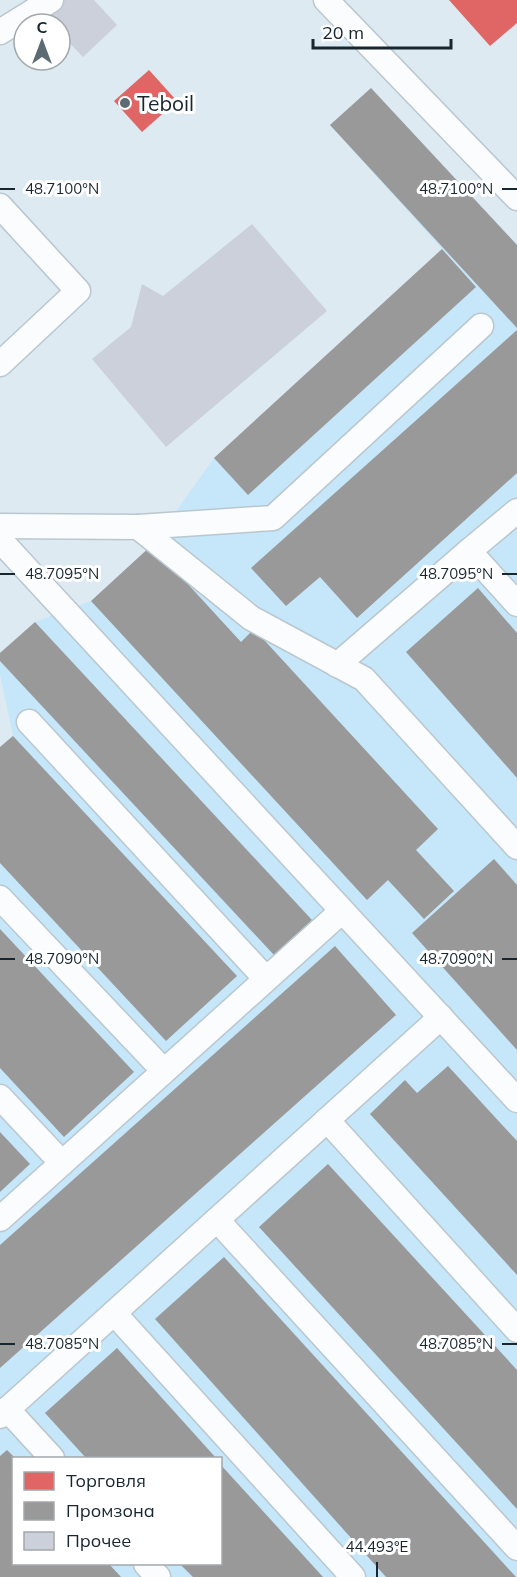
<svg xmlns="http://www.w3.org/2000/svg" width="517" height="1577" viewBox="0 0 517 1577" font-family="Mulish,sans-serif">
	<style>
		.built { fill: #c6e6f9; fill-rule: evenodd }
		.shops { fill: #e06666 }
		.industry { fill: #999 }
		.building { fill: #cbd0db }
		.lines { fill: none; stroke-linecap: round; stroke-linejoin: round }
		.service-casing { stroke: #bac7cf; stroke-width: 27 }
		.service { stroke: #fafcfd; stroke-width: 24 }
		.ticks { fill: none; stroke: #17262f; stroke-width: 2 }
		.poi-dot { fill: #5c6b73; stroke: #fff; stroke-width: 2 }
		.labels { text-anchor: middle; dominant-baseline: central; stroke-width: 6; stroke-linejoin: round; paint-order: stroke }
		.poi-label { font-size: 21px; fill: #17262f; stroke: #fff; text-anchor: start }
		.ticks-label { font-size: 15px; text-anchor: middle; fill: #17262f; stroke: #fff; stroke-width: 6; stroke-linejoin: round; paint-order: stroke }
	</style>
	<rect width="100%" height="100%" fill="#ddeaf2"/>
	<path class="built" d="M371,88l146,157v1332h-517v-829l13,-13 -13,-60v-22l35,-31 56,-21 61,-56 62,-87 228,-209 -112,-124zM14,1458h206v106h-206z"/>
	<g class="shops">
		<polygon points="449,0 517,0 517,23 490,46"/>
		<polygon points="149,70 177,101 142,132 114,101"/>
	</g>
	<g class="industry">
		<polygon points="371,88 517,245 517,328 330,125"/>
		<polygon points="442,249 476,287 248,495 214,458"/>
		<polygon points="517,330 517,473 357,618 320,577 286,606 251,568"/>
		<polygon points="152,545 241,642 254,629 438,829 416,850 454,891 424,919 388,880 367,900 91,601"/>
		<polygon points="478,588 517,633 517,778 406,652"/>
		<polygon points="35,622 312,920 274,955 0,661 0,653"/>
		<polygon points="13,736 237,976 166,1041 0,863 0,747"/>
		<polygon points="494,859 517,885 517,1050 412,933"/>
		<polygon points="0,929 134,1072 64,1137 0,1068"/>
		<polygon points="335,946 396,1015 0,1368 0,1245"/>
		<polygon points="448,1066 517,1141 517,1275 370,1114 405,1080 417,1093"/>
		<polygon points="0,1132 30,1164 0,1192"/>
		<polygon points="328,1164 517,1370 517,1509 259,1227"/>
		<polygon points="224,1257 516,1577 386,1577 155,1319"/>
		<polygon points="117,1348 216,1458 86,1458 45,1413"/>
		<polygon points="7,1450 15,1458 14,1564 109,1564 121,1577 0,1577 0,1456"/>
		<polygon points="220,1464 323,1577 193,1577 180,1564 220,1564"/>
	</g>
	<g class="building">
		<polygon points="29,0 94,0 117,25 83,57 60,33 60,24 52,24"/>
		<polygon points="252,224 327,311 166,447 92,359 131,327 142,284 163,296"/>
	</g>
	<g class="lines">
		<g class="service-casing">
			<g id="service">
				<polyline points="326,0 517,198"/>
				<polyline points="0,32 51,0"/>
				<polyline points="0,206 78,291 0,364"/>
				<polyline points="0,526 138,527 251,618 364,679 517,847"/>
				<polyline points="138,527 273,518 481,326"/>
				<polyline points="0,540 517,1100"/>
				<polyline points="469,551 517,511"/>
				<polyline points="337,665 469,551 517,604"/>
				<polyline points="29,722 266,979"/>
				<polyline points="0,898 164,1071"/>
				<polyline points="0,1097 62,1163"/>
				<polyline points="327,1120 517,1330"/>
				<polyline points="0,1219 342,911"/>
				<polyline points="217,1220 517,1548"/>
				<polyline points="114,1313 353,1577"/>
				<polyline points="7,1409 52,1458"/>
				<polyline points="0,1416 441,1017"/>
				<polyline points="146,1564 158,1577"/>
			</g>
		</g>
		<use href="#service" class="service"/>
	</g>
	<path class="ticks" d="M0,189h15M502,189h15M0,574h15M502,574h15M0,959h15M502,959h15M0,1344h15M502,1344h15M377,1562v15"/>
	<circle class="poi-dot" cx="125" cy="103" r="6"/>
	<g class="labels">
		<g class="poi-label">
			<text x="137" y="103">Teboil</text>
		</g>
	</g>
	<g class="ticks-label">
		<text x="62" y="194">48.7100°N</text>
		<text x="456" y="194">48.7100°N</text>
		<text x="62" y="579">48.7095°N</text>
		<text x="456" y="579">48.7095°N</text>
		<text x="62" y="964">48.7090°N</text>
		<text x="456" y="964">48.7090°N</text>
		<text x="62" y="1349">48.7085°N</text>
		<text x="456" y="1349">48.7085°N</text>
		<text x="377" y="1552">44.493°E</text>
	</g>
	<rect x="12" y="1457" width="210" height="108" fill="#ffffff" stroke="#a2a8ac" stroke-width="1.5"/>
	<rect x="24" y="1472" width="30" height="18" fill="#e06666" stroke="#a2a8ac" stroke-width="1.5"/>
	<text x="66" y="1487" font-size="18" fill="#17262f">Торговля</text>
	<rect x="24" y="1502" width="30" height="18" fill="#999999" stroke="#a2a8ac" stroke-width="1.5"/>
	<text x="66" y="1517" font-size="18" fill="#17262f">Промзона</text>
	<rect x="24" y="1532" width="30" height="18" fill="#cbd0db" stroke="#a2a8ac" stroke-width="1.5"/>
	<text x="66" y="1547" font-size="18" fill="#17262f">Прочее</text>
	<g transform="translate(42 42)"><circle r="28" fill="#ffffff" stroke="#a2a8ac" stroke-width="1.5"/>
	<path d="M0-4.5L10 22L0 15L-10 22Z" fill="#5c6b73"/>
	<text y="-9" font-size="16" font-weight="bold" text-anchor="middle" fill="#17262f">С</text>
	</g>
	<path d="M313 39v9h138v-9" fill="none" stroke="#17262f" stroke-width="3"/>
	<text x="322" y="39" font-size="18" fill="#17262f" stroke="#ffffff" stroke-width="4.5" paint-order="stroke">20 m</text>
</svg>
